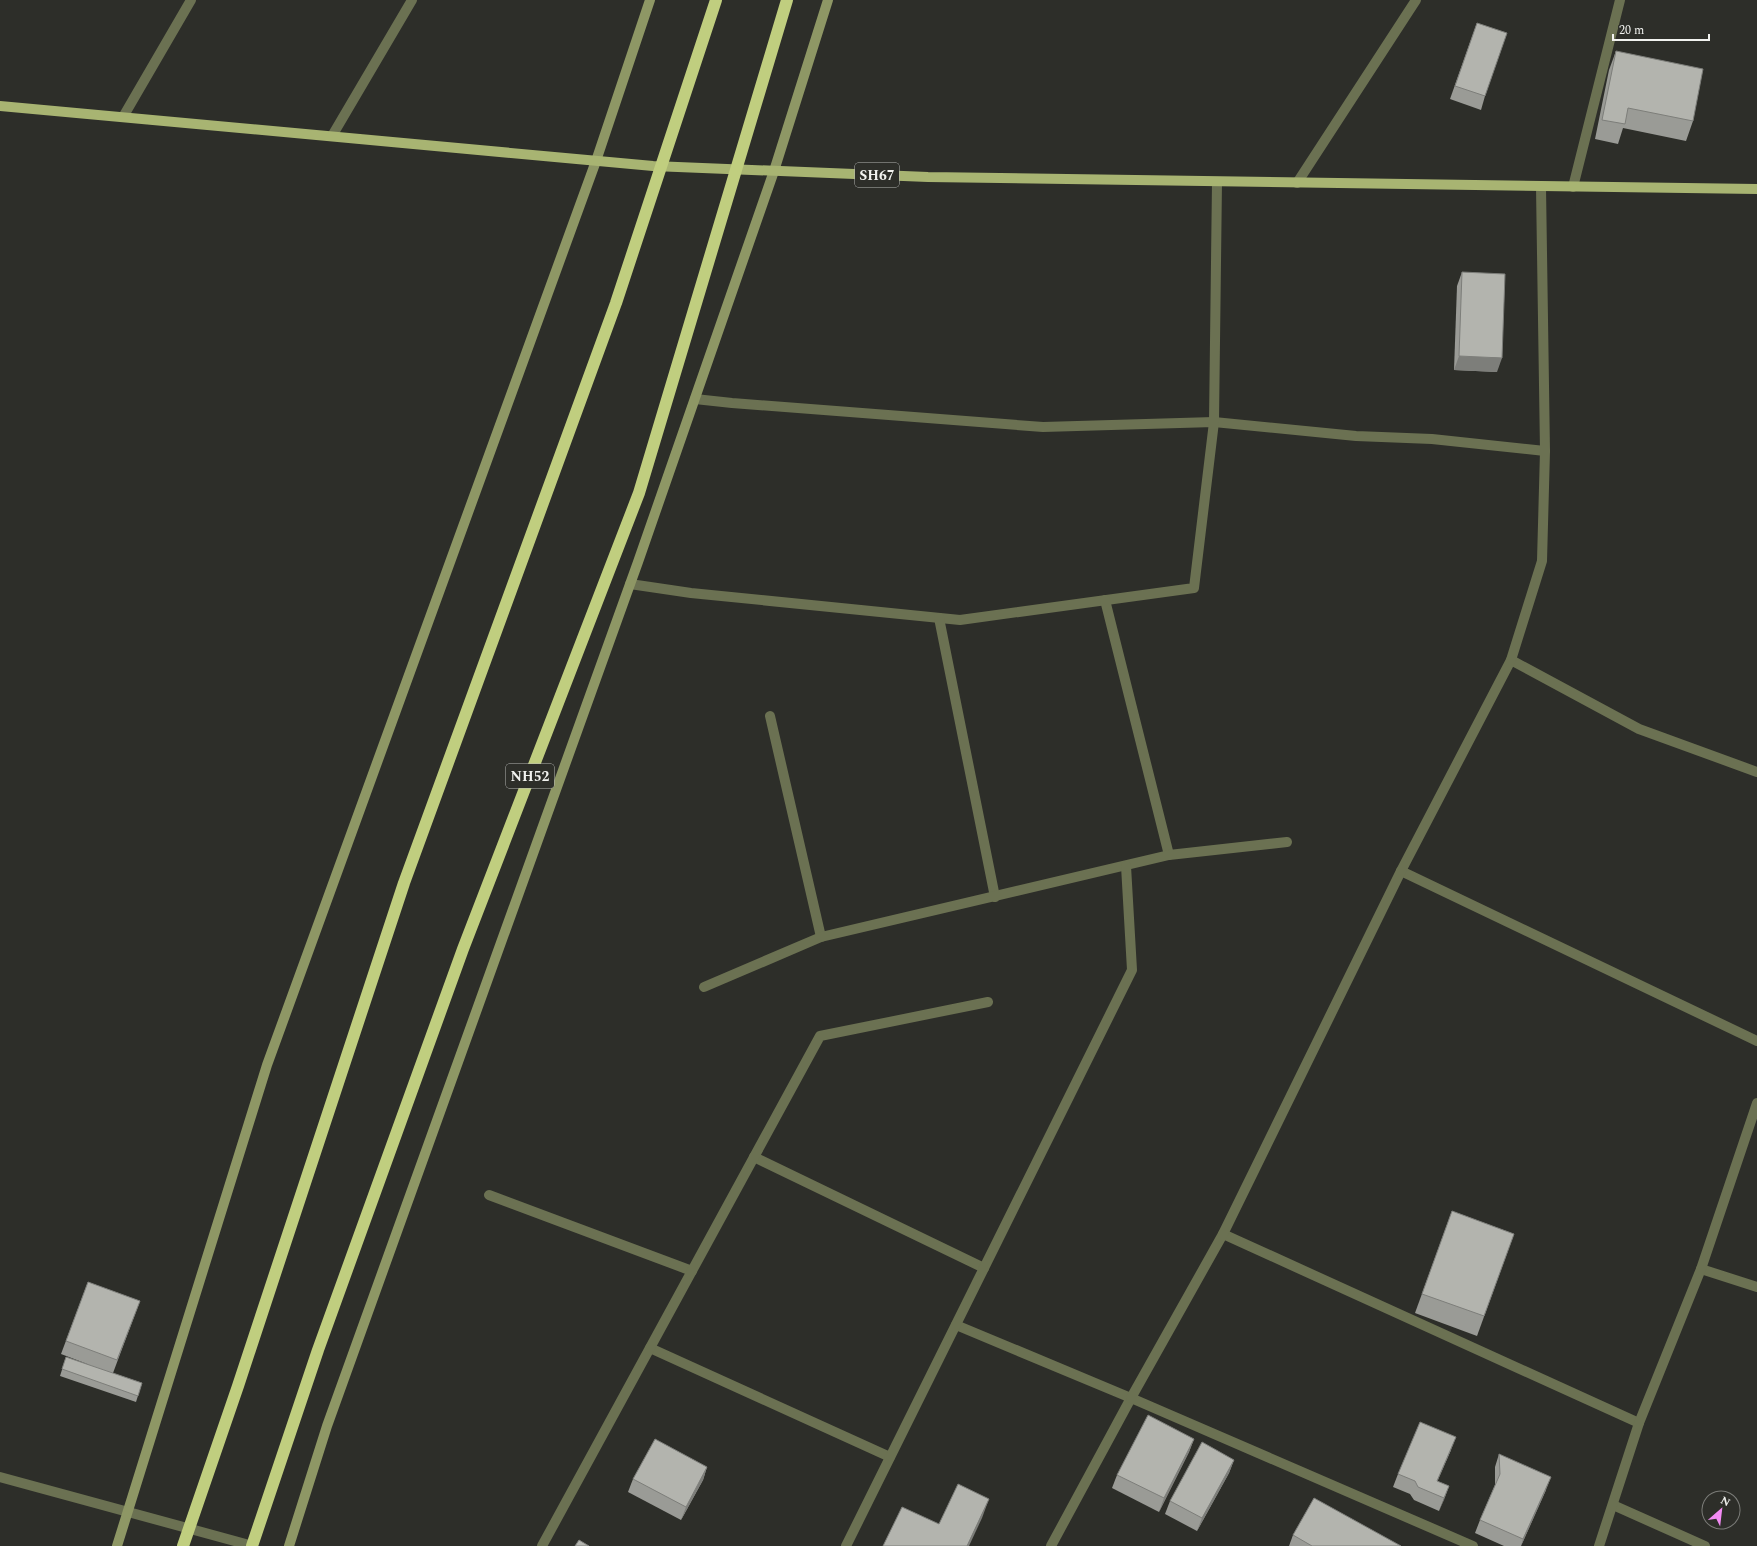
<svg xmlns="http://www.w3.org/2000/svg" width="1757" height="1546" viewBox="0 0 1757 1546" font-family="Spectral,serif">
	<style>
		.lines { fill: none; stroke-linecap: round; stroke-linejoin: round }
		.street { stroke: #6b7152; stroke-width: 10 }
		.secondary { stroke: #8e9765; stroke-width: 10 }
		.primary { stroke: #a8b472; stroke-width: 10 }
		.highway-bridge { stroke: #c0ce7f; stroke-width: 12 }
		.wall { fill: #9a9b96 }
		.shaded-wall { fill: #7d7e7a }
		.building { fill: #b3b4ae; stroke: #7d7e7a }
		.labels { text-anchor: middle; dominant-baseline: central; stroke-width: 4; stroke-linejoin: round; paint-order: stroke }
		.shield { fill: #2d2e29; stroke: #b6b7b4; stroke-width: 1 }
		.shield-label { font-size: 14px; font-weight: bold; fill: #f1f2ef }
	</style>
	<rect width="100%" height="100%" fill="#2d2e29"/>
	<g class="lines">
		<g class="street">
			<polyline points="123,117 191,0"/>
			<polyline points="332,136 412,0"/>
			<polyline points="1297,183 1416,0"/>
			<polyline points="1573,187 1620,0"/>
			<polyline points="695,399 732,403 1043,427 1214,422 1356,436 1432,439 1545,451"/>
			<polyline points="630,584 691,593 960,620 1194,588 1214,422 1217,182"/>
			<polyline points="1105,600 1169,855"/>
			<polyline points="939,618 995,897"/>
			<polyline points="1511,660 1639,729 1757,772"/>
			<polyline points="770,716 821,937"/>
			<polyline points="1401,871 1757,1041"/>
			<polyline points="704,987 821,937 1169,855 1287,842"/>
			<polyline points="754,1157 984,1268"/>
			<polyline points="489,1195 692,1271"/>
			<polyline points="1223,1234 1639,1423"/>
			<polyline points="1701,1269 1757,1287"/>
			<polyline points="956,1325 1131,1398 1051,1546"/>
			<polyline points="650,1348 890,1457"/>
			<polyline points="0,1477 253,1546"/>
			<polyline points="1613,1505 1705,1546"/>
			<polyline points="542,1546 820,1036 988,1002"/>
			<polyline points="846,1546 1132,970 1126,866"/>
			<polyline points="1473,1546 1131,1398 1223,1234 1401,871 1511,660 1542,561 1545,451 1541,187"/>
			<polyline points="1599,1546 1639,1423 1701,1269 1757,1103"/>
		</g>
		<g class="secondary">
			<polyline points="117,1546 267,1065 596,161 650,0"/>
			<polyline points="289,1546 327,1426 638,562 774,171 828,0"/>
		</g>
		<polyline class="primary" points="0,106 653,166 928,177 1757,189"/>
		<g class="highway-bridge">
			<polyline points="183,1546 238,1386 404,883 616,303 716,0"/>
			<polyline points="252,1546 318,1350 463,949 639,493 787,0"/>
		</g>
	</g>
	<g class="wall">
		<polygon points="1477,23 1485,96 1481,110 1450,99"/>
		<polygon points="1616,51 1693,121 1686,141 1623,128 1618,144 1595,139 1609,70"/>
		<polygon points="1462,272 1497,372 1454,370 1457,286"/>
		<polygon points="1452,1211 1514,1234 1477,1336 1415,1313"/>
		<polygon points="88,1282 140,1301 113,1373 142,1383 136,1402 60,1376 66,1357 90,1365 61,1354"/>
		<polygon points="1194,1439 1189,1452 1159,1512 1112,1488 1117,1475"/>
		<polygon points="1451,1450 1437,1481 1449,1486 1439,1511 1414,1500 1410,1494 1393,1487 1398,1474"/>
		<polygon points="1499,1454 1546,1490 1521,1546 1504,1546 1475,1533 1480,1520 1495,1485 1495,1467"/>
		<polygon points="1234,1460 1229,1473 1197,1531 1165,1514 1170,1501"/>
		<polygon points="707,1467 703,1480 681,1520 628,1492 633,1479"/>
		<polygon points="1293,1535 1401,1546 1289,1546"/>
	</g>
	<g class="shaded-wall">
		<polygon points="1459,356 1502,358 1497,372 1454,370"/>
		<polygon points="1456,1437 1451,1450 1432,1494 1437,1481"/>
		<polygon points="1194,1439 1189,1452 1159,1512 1164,1498"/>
		<polygon points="1234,1460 1229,1473 1197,1531 1202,1518"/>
		<polygon points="707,1467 703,1480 681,1520 686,1507"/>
		<polygon points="1551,1477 1546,1490 1521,1546 1523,1539"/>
		<polygon points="1449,1486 1444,1500 1439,1511 1444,1498"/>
		<polygon points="989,1499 982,1518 969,1546 967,1546"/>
	</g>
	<g class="building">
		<polygon points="1477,23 1507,33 1485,96 1455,86"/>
		<polygon points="1616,51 1703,69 1693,121 1628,108 1625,124 1602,120"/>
		<polygon points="1462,272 1505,274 1502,358 1459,356"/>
		<polygon points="1452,1211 1514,1234 1484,1316 1422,1294"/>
		<polygon points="88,1282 140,1301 117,1360 66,1341"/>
		<polygon points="66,1357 142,1383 138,1396 62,1369"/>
		<polygon points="1148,1415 1194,1439 1164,1498 1117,1475"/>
		<polygon points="1420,1422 1456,1437 1437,1481 1449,1486 1444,1498 1418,1487 1415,1481 1398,1474"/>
		<polygon points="655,1439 707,1467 686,1507 633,1479"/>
		<polygon points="1202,1442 1234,1460 1202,1518 1170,1501"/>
		<polygon points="1499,1454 1551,1477 1523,1539 1480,1520 1500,1474"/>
		<polygon points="958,1484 989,1499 967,1546 883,1546 902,1507 939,1524"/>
		<polygon points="1314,1498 1401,1546 1312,1546 1293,1535"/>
		<polygon points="579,1540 589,1546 575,1546"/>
	</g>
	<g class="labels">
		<g class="shield">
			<rect x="855" y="163" width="44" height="24" rx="3"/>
			<rect x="506" y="764" width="48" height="24" rx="3"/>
		</g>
		<g class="shield-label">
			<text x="877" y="175">SH67</text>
			<text x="530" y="776">NH52</text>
		</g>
	</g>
	<g transform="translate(1721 1510) rotate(28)"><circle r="19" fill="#2d2e29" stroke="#7b7c78"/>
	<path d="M0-3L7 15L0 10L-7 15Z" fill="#f28af3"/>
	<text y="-6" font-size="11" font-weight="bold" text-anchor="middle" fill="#f1f2ef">N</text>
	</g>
	<path d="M1613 34v6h96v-6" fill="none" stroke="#f1f2ef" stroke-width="2"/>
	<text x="1619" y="34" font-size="12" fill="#f1f2ef" stroke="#2d2e29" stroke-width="3" paint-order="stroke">20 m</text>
</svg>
